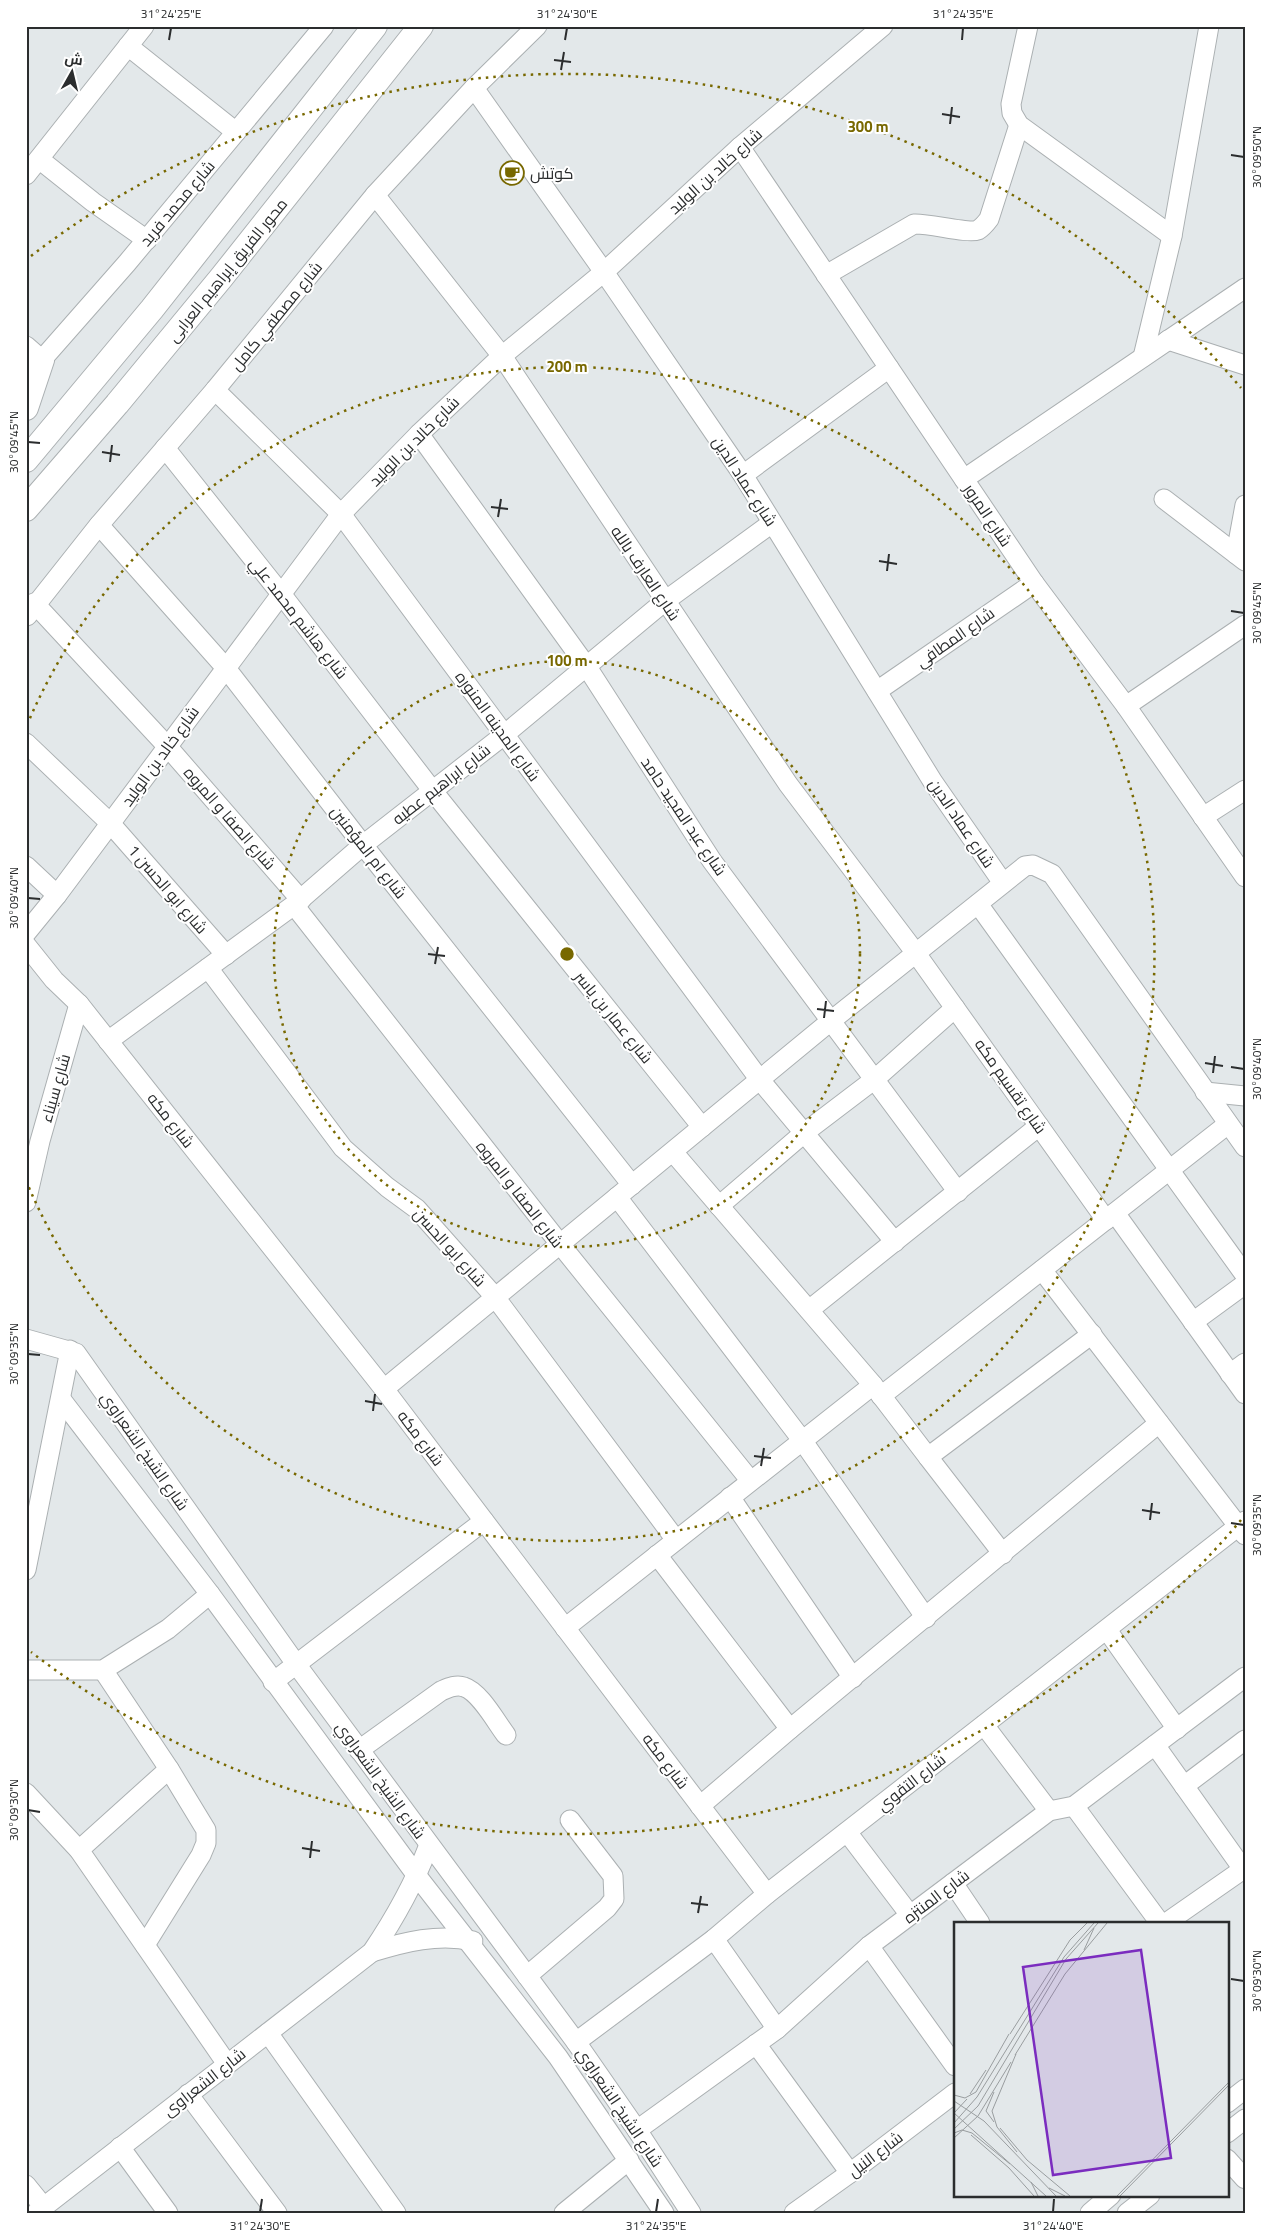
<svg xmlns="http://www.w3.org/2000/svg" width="1271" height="2239" viewBox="0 0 1271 2239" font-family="Georgia,Cairo,serif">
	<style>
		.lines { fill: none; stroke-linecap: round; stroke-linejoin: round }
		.minor-casing { stroke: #abb0b2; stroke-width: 21 }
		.major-casing { stroke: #abb0b2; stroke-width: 26 }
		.minor { stroke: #fff; stroke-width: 19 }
		.major { stroke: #fff; stroke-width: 24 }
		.ticks { fill: none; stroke: #2b2d2e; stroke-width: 2 }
		.ring { fill: none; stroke: #786800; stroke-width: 2.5; stroke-dasharray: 2.5 5 }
		.labels { text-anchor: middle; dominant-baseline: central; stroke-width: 4; stroke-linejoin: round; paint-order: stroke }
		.street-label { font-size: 16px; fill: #2b2d2e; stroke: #fff }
		.poi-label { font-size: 16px; fill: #2b2d2e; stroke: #fff; text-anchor: start }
		.inset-road { fill: none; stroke: #999d9f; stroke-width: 1 }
		.view { fill: #7b2cbf; fill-opacity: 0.15; stroke: #7b2cbf; stroke-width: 2.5 }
		.inset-edge { fill: none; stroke: #2b2d2e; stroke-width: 2.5 }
		.centre { fill: #786800; stroke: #fff; stroke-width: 2.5 }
		.ring-label { font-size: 15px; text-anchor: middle; font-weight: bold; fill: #786800; stroke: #fff; stroke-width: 4; stroke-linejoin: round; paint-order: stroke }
		.neatline { fill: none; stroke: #2b2d2e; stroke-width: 2 }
		.ticks-label { font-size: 12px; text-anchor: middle; fill: #2b2d2e }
	</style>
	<rect width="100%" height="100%" fill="#e3e8ea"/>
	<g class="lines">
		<g class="minor-casing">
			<g id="minor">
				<polyline points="1028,26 1011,104 1012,113 1019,125 1172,236"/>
				<polyline points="128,46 236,132"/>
				<polyline points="474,88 604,272 743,475 933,782 1003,883"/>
				<polyline points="740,147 1034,583 1126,706 1245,877"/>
				<polyline points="39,159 93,202 147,240"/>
				<polyline points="26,175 144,26"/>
				<polyline points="375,195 502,356 788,784 915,952 1106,1220"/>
				<path d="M826,275l88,-51c15,-1 54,10 64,6 5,-3 8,-7 11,-11l30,-94"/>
				<polyline points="1168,340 1245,365"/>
				<polyline points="26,346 42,360"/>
				<polyline points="1143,357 1172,236 1209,26"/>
				<polyline points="32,371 127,263 324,26"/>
				<polyline points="215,390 341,514 760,1080 895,1242"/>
				<polyline points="419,434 587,667 712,861 958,1192"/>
				<polyline points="165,448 282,595 432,790 702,1127"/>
				<polyline points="743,475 889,368"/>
				<polyline points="964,479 1245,288"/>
				<polyline points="1164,499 1245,561"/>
				<polyline points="99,525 225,667 363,845 632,1185"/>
				<polyline points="1236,554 1245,505"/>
				<polyline points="36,605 167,746 301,900"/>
				<polyline points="27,616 99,525 215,390 375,195 474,88 537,26"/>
				<polyline points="877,691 1034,583"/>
				<polyline points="1126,706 1245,625"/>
				<polyline points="26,743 110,823 226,955"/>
				<polyline points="1203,817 1245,790"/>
				<polyline points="26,866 57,895"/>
				<polyline points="978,904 1245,1275"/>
				<polyline points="294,905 560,1244 750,1480"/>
				<polyline points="26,933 57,895 341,514 419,434 502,356 604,272 740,147 883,26"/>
				<polyline points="26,945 54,980 79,1004 384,1389 767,1894"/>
				<polyline points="208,968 343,1148 387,1187 417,1209 495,1297 676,1540"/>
				<polyline points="108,1041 294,905 363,845 504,735 665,601 772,523"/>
				<polyline points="1205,1092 1245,1096"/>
				<polyline points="673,1152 873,1385"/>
				<polyline points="617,1197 802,1440 926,1618"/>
				<polyline points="26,1202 40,1141 79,1004"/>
				<polyline points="719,1206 804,1133 875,1079 955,1008"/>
				<polyline points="1115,1213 1245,1394"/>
				<polyline points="1042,1270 1245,1535"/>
				<polyline points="809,1310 1039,1126"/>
				<polyline points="1193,1322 1245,1284"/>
				<polyline points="26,1339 76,1353 296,1664 576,2042 637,2130 691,2213"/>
				<polyline points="1230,1374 1245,1363"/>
				<polyline points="384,1389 832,1020 1025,866 1033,865 1052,874 1245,1147"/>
				<polyline points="881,1396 1228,1124"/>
				<polyline points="61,1399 210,1594 417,1876 558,2057 664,2213"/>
				<polyline points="928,1457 1003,1554"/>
				<polyline points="730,1497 853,1678"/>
				<polyline points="657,1555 790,1729"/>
				<polyline points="26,1570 70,1350"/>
				<polyline points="565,1628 873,1385 928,1457 1092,1334"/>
				<polyline points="1107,1630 1177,1729"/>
				<polyline points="26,1670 103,1670 168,1629 210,1594"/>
				<polyline points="103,1670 169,1769 206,1830 206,1843 201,1855 145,1945"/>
				<polyline points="273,1682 484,1521"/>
				<polyline points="984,1725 1049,1811"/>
				<polyline points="1155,1745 1243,1869"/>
				<path d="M359,1750l82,-59c7,-3 15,-7 23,-4 16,5 32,35 42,48"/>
				<polyline points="1184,1786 1245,1740"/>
				<polyline points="26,1793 79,1850 227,2064"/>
				<polyline points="700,1806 790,1729 1159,1423"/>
				<polyline points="1074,1806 1160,1923"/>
				<polyline points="847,1832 910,1915"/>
				<polyline points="79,1850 169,1769"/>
				<polyline points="953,1883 980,1923"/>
				<polyline points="1166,1923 1245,1868"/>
				<polyline points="714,1939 777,2029"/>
				<polyline points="869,1946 955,2066"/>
				<path d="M372,1952c32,-10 67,-19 101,-11"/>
				<polyline points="527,1976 607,1908 614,1899 613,1876 570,1820"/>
				<polyline points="268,2033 396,2213"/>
				<polyline points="576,2042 714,1939 767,1894 1245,1521"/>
				<polyline points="756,2044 850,2173"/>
				<polyline points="188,2094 277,2213"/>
				<polyline points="1227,2103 1245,2089"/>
				<polyline points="637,2130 777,2029 869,1946 1049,1811 1074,1806 1245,1677"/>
				<polyline points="1227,2133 1245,2119"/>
				<polyline points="120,2147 168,2213"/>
				<polyline points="1227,2159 1245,2179"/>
				<polyline points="26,2185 43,2206"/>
				<path d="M36,2213l336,-261c23,-34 42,-68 57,-107"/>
				<polyline points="564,2213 629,2160"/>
				<polyline points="794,2213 850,2173 955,2093"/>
				<polyline points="1090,2213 1111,2195"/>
				<polyline points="1127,2213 1150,2195"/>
			</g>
		</g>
		<g class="major-casing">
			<g id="major">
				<polyline points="26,408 42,360"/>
				<polyline points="26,460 152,309 375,26"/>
				<polyline points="26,509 117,404 221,278 421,26"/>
				<polyline points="26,609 36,605"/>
			</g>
		</g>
		<use href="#minor" class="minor"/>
		<use href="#major" class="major"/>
	</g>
	<path class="ticks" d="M169,40l2,-12M565,40l2,-12M962,40l1,-12M554,60l17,2M561,70l3,-18M942,114l18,3M950,124l2,-17M1231,155l13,2M28,442l12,1M102,452l18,3M110,462l2,-17M491,507l17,2M498,517l3,-18M879,561l18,3M887,571l2,-17M1231,611l13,2M28,898l12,1M428,954l17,2M435,964l3,-17M817,1009l17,2M824,1018l2,-17M1205,1063l18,3M1231,1067l13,2M1213,1073l2,-17M28,1354l12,1M365,1401l17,3M373,1411l2,-17M754,1456l17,2M761,1466l3,-18M1142,1510l18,3M1150,1520l2,-17M1231,1523l13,2M28,1810l12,2M302,1848l18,3M310,1858l2,-17M691,1903l17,2M698,1913l3,-17M1231,1979l13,2M260,2212l2,-13M656,2212l2,-13M1053,2212l1,-13"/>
	<g class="ring">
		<circle cx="567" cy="954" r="293"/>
		<path d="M27 725A587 587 0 1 1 27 1183"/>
		<path d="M1241 1520A880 880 0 0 1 31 1652M31 256A880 880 0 0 1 1241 388"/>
	</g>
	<defs>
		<g id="cafe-ring" transform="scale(1.25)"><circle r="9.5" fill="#fff" stroke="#786800" stroke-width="1.5"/><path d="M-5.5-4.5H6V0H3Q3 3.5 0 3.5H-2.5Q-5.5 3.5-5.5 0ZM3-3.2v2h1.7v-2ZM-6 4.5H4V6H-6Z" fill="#786800"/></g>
	</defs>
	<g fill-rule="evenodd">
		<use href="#cafe-ring" x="512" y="173"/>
	</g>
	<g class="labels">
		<g class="street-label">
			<text transform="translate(715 171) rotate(-42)">شارع خالد بن الوليد</text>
			<text transform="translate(177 203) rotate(-50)">شارع محمد فريد</text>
			<text transform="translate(227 270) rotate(-51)">محور الفريق إبراهيم العرابى</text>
			<text transform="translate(276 316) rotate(-51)">شارع مصطفي كامل</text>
			<text transform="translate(414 441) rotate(-45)">شارع خالد بن الوليد</text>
			<text transform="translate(745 481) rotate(57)">شارع عماد الدين</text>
			<text transform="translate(988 515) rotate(56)">شارع المرور</text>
			<text transform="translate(646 573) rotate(56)">شارع العارف بالله</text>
			<text transform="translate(299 618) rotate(52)">شارع هاشم محمد علي</text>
			<text transform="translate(955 637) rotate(-35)">شارع المطافي</text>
			<text transform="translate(498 726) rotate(54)">شارع المدينه المنوره</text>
			<text transform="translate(160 756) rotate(-54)">شارع خالد بن الوليد</text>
			<text transform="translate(441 784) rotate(-38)">شارع ابراهيم عطيه</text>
			<text transform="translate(684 816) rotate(56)">شارع عبد المجيد حامد</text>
			<text transform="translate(230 818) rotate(49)">شارع الصفا و المروه</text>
			<text transform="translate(962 823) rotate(56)">شارع عماد الدين</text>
			<text transform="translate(369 852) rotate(52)">شارع ام المؤمنين</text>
			<text transform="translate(168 889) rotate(49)">شارع ابو الحسن 1</text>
			<text transform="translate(614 1017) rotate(51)">شارع عمار بن ياسر</text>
			<text transform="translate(1011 1086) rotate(55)">شارع تقسيم مكه</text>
			<text transform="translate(55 1088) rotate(-74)">شارع سيناء</text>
			<text transform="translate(171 1120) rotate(52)">شارع مكه</text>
			<text transform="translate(520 1194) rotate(52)">شارع الصفا و المروه</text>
			<text transform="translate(450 1247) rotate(48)">شارع ابو الحسن</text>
			<text transform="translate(421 1438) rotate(53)">شارع مكه</text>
			<text transform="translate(145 1451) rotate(55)">شارع الشيخ الشعراوي</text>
			<text transform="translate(666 1761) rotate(53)">شارع مكه</text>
			<text transform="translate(381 1780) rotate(54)">شارع الشيخ الشعراوي</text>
			<text transform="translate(911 1782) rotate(-38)">شارع التقوي</text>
			<text transform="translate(936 1896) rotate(-37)">شارع المنتزه</text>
			<text transform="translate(204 2082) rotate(-38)">شارع الشعراوى</text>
			<text transform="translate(620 2107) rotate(56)">شارع الشيخ الشعراوي</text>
			<text transform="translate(875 2154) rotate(-37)">شارع النيل</text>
		</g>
		<g class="poi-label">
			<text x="530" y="173">كوتش</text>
		</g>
	</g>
	<g transform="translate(954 1922)">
		<rect width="275" height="275" fill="#e3e8ea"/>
		<path class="inset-road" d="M130,28l10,-22M56,112l60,-94 17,-17M62,132l-24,57 5,16 20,25M61,133l50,-81 42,-51M40,170l-8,19 8,11M16,172l16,-24M0,173l11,3 11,-6 33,-58M0,179l30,20 72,75M0,191l13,-14M0,191l92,83M0,201l23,-26 87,-140 30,-34M46,206l27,32 43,36M0,207l24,-23 88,-147 32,-36M0,211l8,-3 10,3 38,31M17,213l38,33 25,28M0,216l24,-22 33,-54M77,260l7,14M95,266l16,8M163,274l112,-114M166,274l109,-111"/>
		<path class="view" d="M187,28l30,208 -118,17 -30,-208z"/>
		<rect width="275" height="275" class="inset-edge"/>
	</g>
	<circle cx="567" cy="954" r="8" class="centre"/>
	<g class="ring-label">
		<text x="868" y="132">300 m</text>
		<text x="567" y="372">200 m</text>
		<text x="567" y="666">100 m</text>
	</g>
	<rect width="1271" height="2239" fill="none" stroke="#ffffff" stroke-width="55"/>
	<g transform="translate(72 72) rotate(8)" stroke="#ffffff" stroke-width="4" paint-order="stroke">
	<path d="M0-4L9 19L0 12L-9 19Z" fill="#2b2d2e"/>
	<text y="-8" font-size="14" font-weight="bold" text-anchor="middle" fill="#2b2d2e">ش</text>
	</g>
	<rect x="28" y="28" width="1216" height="2184" class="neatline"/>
	<g class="ticks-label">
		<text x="171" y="18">31°24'25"E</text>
		<text x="567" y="18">31°24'30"E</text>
		<text x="963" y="18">31°24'35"E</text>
		<text transform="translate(1257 157) rotate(-90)" y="4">30°09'50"N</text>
		<text transform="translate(14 442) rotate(-90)" y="4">30°09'45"N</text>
		<text transform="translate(1257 613) rotate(-90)" y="4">30°09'45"N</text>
		<text transform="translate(14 898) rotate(-90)" y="4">30°09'40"N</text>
		<text transform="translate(1257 1069) rotate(-90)" y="4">30°09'40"N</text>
		<text transform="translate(14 1354) rotate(-90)" y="4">30°09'35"N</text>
		<text transform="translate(1257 1525) rotate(-90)" y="4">30°09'35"N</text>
		<text transform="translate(14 1810) rotate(-90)" y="4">30°09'30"N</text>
		<text transform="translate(1257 1981) rotate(-90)" y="4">30°09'30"N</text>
		<text x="260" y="2230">31°24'30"E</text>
		<text x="656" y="2230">31°24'35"E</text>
		<text x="1053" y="2230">31°24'40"E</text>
	</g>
</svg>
